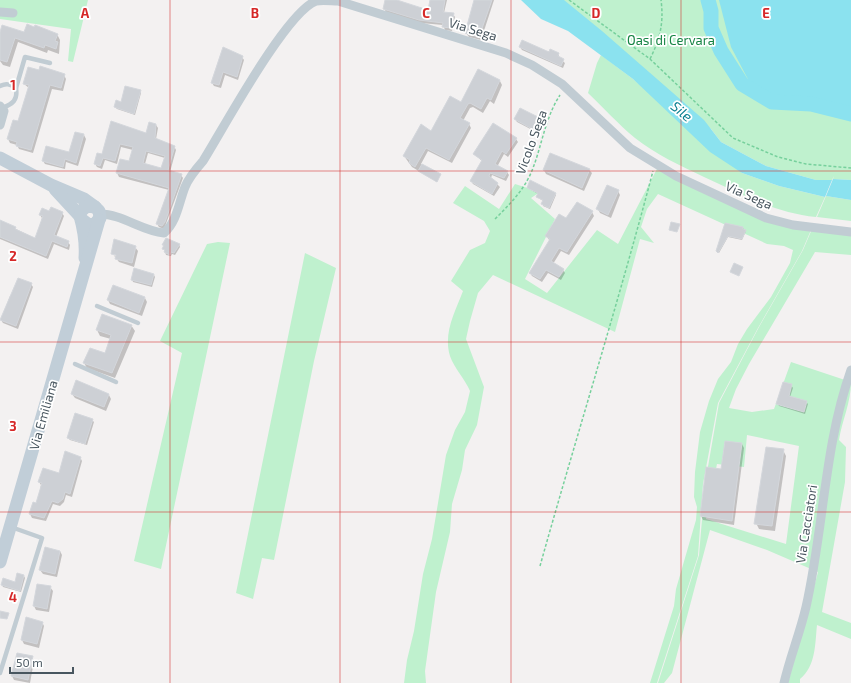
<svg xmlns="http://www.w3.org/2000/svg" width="851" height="683" viewBox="0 0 851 683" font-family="'Exo 2',sans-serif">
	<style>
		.green { fill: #bff1ce; fill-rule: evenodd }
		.water { fill: #8be2ef }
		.shadow { fill: #0003; fill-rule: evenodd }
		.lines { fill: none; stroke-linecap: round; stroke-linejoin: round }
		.river { stroke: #8be2ef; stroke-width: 15 }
		.building { fill: #cdd0d5; stroke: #d4d7dc; fill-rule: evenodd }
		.path { stroke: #76d09c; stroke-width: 1.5; stroke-dasharray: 3 2; stroke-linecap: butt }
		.service { stroke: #c1ccd3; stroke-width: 4.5 }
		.minor { stroke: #c1ccd3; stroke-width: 9 }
		.secondary { stroke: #c1ced8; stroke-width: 13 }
		.grid { fill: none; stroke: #d62828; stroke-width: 1; stroke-opacity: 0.55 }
		.labels { text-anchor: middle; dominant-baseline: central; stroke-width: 3.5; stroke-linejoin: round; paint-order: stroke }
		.street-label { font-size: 13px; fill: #48565f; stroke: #fff }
		.park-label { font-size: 13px; fill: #158443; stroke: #fff }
		.water-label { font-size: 14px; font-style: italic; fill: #0b8091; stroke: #fff }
		.grid-label { font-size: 13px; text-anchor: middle; font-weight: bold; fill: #d62828; stroke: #fff; stroke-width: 3.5; stroke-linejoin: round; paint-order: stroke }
	</style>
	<rect width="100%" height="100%" fill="#f3f1f1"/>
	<g class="green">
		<polygon points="0,0 88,0 73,62 68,61 71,29 0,19"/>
		<polygon points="559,0 729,0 761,89 785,103 811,104 851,115 851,180 833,179 834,176 832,180 816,180 766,166 721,142 711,129"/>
		<path d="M601,55l32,24 109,94 37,13 46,11 -9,20c-41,-4 -75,-23 -112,-40 -23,-11 -49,-23 -69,-39 -17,-14 -31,-30 -47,-45l9,-30z"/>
		<path d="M658,167l89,44 64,19 -9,21 -44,77 -40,75 -15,81 -5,72 -41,127h-7l24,-77 2,-17 20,-69 1,-13 -3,-10 1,-25 5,-40 9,-31 9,-22 13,-17 7,-18 9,-15 24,-32 19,-34 3,-13 -9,-4 -17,-2 -109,-50 -11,15 -6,18 13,16 -14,-4 -25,93 -122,-57 -15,18 -8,28 -4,18 18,48 -7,38 -12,25 -3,20 -10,34 -2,28 -14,60 -11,79 1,12h-22l3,-23 7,-29 9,-57 9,-35 14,-84 9,-25 10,-18 5,-21c-5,-12 -16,-23 -20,-35 -7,-23 5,-44 13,-65l-12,-10 19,-31 15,-7 5,-12 -6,-10 -31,-18 12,-17 34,23 16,-25 25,8 -9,6 24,21 -30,60 22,14 50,-63 21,14z"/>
		<polygon points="826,196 851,200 851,221 817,217"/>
		<path d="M812,229l39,5v21l-36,-3 -66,112 -13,25 -7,19 23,4 22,-3 17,-47 60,20c0,21 -9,38 -12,58l7,7 -1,35 -23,130 29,11v16l-34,-14c-2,19 -1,41 -17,54v4h-12l30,-111 -51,-22 -57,-20 -38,143 -8,10h-6l41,-128 6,-71 14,-81 40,-76 44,-77zM747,435l52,11 -13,98 -80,-25 11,-55 27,3z"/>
		<polygon points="218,242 230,243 161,569 134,561 182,353 160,341 207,244"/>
		<polygon points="305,253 336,268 314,361 274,560 262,558 253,599 236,593"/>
	</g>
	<g class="water">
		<polygon points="521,0 564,0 602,31 704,120 721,142 766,166 816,180 832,180 825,197 779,186 742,173 710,152 633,79 568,31 541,19"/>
		<polygon points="719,0 851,0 851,115 795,103 766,95 750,83 731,47"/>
		<polygon points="833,179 851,180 851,200 826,196"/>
	</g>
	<g class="shadow">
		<polygon points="386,0 392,0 429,12 431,0 447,0 444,13 453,14 455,17 452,31 445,30 443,25 421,23 386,12 384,8"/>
		<polygon points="475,0 494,0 481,40 469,37 466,33"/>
		<polygon points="25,33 57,34 60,40 59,54 48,50 47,53 18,42 10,67 3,65 0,61 0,34"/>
		<polygon points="520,47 559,53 559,58 565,63 563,68 522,50"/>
		<polygon points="224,49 242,57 244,60 238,80 225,75 221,88 214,86 212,83"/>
		<polygon points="478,70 500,81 502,85 494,104 490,101 483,113 473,107 470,108 463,121 469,124 471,128 452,163 428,151 421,164 440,175 437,182 412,167 404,156 461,103"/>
		<polygon points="64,75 66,79 63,91 52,89 33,153 19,149 17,145 10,143 8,139 18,122 29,88 24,84"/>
		<polygon points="140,91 141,93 135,115 117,109 115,107"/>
		<polygon points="521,109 542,120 543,123 538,133 517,122 515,119"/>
		<path d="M112,122l35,12 9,-9 2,3 -2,11 18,7 2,4 -6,22 11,3 2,3 -19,51 -5,-2 -2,-3 12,-34 -50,-13 -2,-4 4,-13 9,3 3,-13 -12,-3 -4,17 -12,-4 -3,9 -5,-2 -2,-3 7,-9zM148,153l17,5 -4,11 -16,-5z"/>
		<polygon points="76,133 84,135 86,139 78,166 66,162 65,169 45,164 43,161 70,153"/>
		<polygon points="516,139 518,142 508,157 504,154 497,167 507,172 509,175 506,181 492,175 491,178 500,187 494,196 473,184 471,181 482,161 474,154"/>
		<polygon points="551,154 589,170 592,173 584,191 546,174 544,170"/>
		<polygon points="528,188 555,194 556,195 550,209 543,206 543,201 537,197 538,194"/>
		<polygon points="618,191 620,195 611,218 600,213 598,209"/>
		<polygon points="592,212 594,216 569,255 561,251 553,264 563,270 565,273 561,280 548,273 542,282 532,276 530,273 550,241 546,236"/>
		<polygon points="62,213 64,216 56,237 68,242 70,245 69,250 54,244 48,259 0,239 0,221 36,239 42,218 40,215"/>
		<polygon points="725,224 743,228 746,231 742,240 728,237 719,253 717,251"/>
		<polygon points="179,244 180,247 175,255 172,254 171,256 166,255 163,245"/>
		<path d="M135,247l3,4 -4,16 -15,-5 -7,-9zM113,253l8,5 -8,-3z"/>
		<polygon points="154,275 155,277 152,287 133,282 132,279"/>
		<polygon points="31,284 33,287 18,329 3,323 1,320 10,296 12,297"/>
		<polygon points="145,298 147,302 142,316 110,304 108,300"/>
		<polygon points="131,325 135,331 115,378 87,368 84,363 105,354 111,339 100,336 97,330"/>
		<polygon points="77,381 109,395 111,399 106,411 75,398 72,394"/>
		<polygon points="791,385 793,388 790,397 806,402 808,404 805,414 779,406 778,404"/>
		<polygon points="92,420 94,422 87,445 70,440 68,438"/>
		<polygon points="742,444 744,448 734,525 703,520 701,516"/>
		<polygon points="783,450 786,456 775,531 759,529 756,523"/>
		<polygon points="80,457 82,461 72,497 66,495 64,502 60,506 53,504 46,521 32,518 30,514 37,504 41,485 39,482 59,474"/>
		<polygon points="60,551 62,555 57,577 43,574 40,570"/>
		<polygon points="24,576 25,578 21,592 3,587 2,585 16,583"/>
		<polygon points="50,587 53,591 49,612 36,610 34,606"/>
		<polygon points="42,622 44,626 39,648 24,644 22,640"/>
		<polygon points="32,657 34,661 30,683 14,680 12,676"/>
	</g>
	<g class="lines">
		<polyline class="river" points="708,0 711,11 711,28 721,51 742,84 772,102 811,104 851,114"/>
	</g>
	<g class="building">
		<polygon points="385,0 397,0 428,10 430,0 445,0 443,12 454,13 451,28 442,27 443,23 419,20 383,9"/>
		<polygon points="474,0 492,0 479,37 465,33"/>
		<polygon points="27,24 34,27 35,25 58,34 55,41 58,42 56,49 45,45 44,48 15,38 7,62 0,60 0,32 2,25 24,32"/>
		<polygon points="522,40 549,52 550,49 559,53 558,56 564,59 561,66 519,47"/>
		<polygon points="223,47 243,56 237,77 223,72 219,85 211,83"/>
		<polygon points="40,66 65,74 61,88 50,85 31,150 16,146 17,142 7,139 13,120 18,121 29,85 23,84 28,67 39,70"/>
		<polygon points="478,69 500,80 491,100 487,98 481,109 470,103 468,104 460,118 470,123 449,160 426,148 415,167 409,163 410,160 403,156 421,124 431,131 450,96 461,102"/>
		<polygon points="125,86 141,90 134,114 114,107 116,100 121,102"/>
		<polygon points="520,108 542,119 536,131 514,119"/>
		<path d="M111,121l35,12 3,-11 7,2 -1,14 20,8 -7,24 14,4 -17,48 -3,4 -6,-2 13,-36 -53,-15 4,-14 9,2 4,-14 -13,-3 -5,17 -12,-3 -3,8 -6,-2 3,-11 5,1zM146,151l19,5 -4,12 -18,-5z"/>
		<polygon points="493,123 517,138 506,154 502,151 495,164 508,171 504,178 490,173 489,176 498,183 492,194 470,181 482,160 473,154"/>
		<polygon points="75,132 84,134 76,163 65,159 63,167 42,161 46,146 69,152"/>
		<polygon points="550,153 590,169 582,188 543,170"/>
		<polygon points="422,164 441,174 437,182 418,171"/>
		<polygon points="530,180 556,193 549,208 541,204 543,200 536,197 538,193 527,188"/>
		<polygon points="607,185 619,190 608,215 596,209"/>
		<polygon points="577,202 593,211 567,252 559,248 551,261 564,269 559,277 546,270 540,279 529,273 550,239 545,236 559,214 566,218"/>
		<polygon points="51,207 63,212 54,235 69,241 67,247 52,241 46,256 0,237 0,220 16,227 15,229 35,238 43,216 39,215 42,208 49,211"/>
		<polygon points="671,222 680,224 677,232 669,230"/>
		<polygon points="725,223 743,227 743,229 746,230 742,239 728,236 718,253 716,251"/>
		<polygon points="166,238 180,244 174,253 171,252 170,255 164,252 165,250 162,249 164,245 162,245"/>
		<polygon points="114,239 136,246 132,263 115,259 116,255 111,254"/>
		<polygon points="734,263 743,267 739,276 730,272"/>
		<polygon points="134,268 154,274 151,285 131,280"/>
		<polygon points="18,278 32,283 16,326 0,320"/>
		<polygon points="113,285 145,297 139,313 107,300"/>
		<polygon points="102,314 132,325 112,373 83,363 90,348 105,353 111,335 96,330"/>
		<polygon points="76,380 109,394 104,407 71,394"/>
		<polygon points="783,382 792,384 789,396 807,401 804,412 776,404"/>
		<polygon points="75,413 93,419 85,444 67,438"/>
		<polygon points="725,441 742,443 732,521 700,516 706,467 721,469"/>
		<polygon points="766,447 784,449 772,526 754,524"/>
		<polygon points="65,451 81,457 70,494 65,492 63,499 58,503 52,501 44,518 29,514 33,502 36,503 42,483 38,482 43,468 59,473"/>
		<polygon points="45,547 60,551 55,574 39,570"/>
		<polygon points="17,573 24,575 20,591 1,585 3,578 15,582"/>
		<polygon points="37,584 51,586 47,609 33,606"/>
		<polygon points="0,611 9,613 7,619 0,618"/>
		<polygon points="26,617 43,622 37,644 21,640"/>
		<polygon points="17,653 33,656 28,680 11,676"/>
	</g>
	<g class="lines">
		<g class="path">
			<polyline points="569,0 650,59 733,138 778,157 806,164 851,168"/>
			<path d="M650,59c10,-20 14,-36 11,-59"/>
			<path d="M495,219c14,-14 28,-28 36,-46 11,-26 13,-53 29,-78"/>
			<path d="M540,566c37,-132 78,-262 113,-395"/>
		</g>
		<g class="service">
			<path d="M0,86c6,-3 10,-2 16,2 2,12 -3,16 -14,20"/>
			<polyline points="16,88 25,57 50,63"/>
			<polyline points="97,306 138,323"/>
			<polyline points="75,364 116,382"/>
			<polyline points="0,673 42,538 11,527"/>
		</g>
		<g class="minor">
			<polyline points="0,12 13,13"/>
			<polyline points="0,106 4,111 0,125"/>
			<path d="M100,214c22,0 42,17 64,19 13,-11 15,-31 21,-46 4,-10 11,-18 18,-26 20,-32 83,-149 113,-160 6,-1 16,0 22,0l168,52 26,12 30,19 68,64 46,28 90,42 27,7 58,7"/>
			<path d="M784,683c6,-26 16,-50 22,-76 18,-79 18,-161 45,-237"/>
		</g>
		<g class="secondary">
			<polyline points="0,158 51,185 84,199 95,207"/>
			<polyline points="55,189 80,216"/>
			<path d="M81,219l8,6 6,-1 5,-6 -1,-7 -4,-4 -8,-1 -6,5 -1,5c4,14 6,28 5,42"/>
			<polyline points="0,562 99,220"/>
		</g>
	</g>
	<path class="grid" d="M170,0v683M340,0v683M511,0v683M681,0v683M0,171h851M0,342h851M0,512h851"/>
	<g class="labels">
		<g class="street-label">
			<text transform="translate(473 29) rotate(17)">Via Sega</text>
			<text transform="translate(531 142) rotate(-70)">Vicolo Sega</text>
			<text transform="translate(749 195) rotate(24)">Via Sega</text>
			<text transform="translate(43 415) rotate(-74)">Via Emiliana</text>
			<text transform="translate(806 524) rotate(-81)">Via Cacciatori</text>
		</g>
		<g class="park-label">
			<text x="671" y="40">Oasi di Cervara</text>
		</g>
		<g class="water-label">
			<text transform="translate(682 111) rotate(39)">Sile</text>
		</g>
	</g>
	<g class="grid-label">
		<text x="85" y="18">A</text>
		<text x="255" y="18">B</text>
		<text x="426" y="18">C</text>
		<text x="596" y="18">D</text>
		<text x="766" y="18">E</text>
		<text x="13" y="90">1</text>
		<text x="13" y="261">2</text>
		<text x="13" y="431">3</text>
		<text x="13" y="602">4</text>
	</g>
	<path d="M10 667v6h63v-6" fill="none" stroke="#48565f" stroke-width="2"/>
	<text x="16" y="667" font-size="12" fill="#48565f" stroke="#ffffff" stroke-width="3" paint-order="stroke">50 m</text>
</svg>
